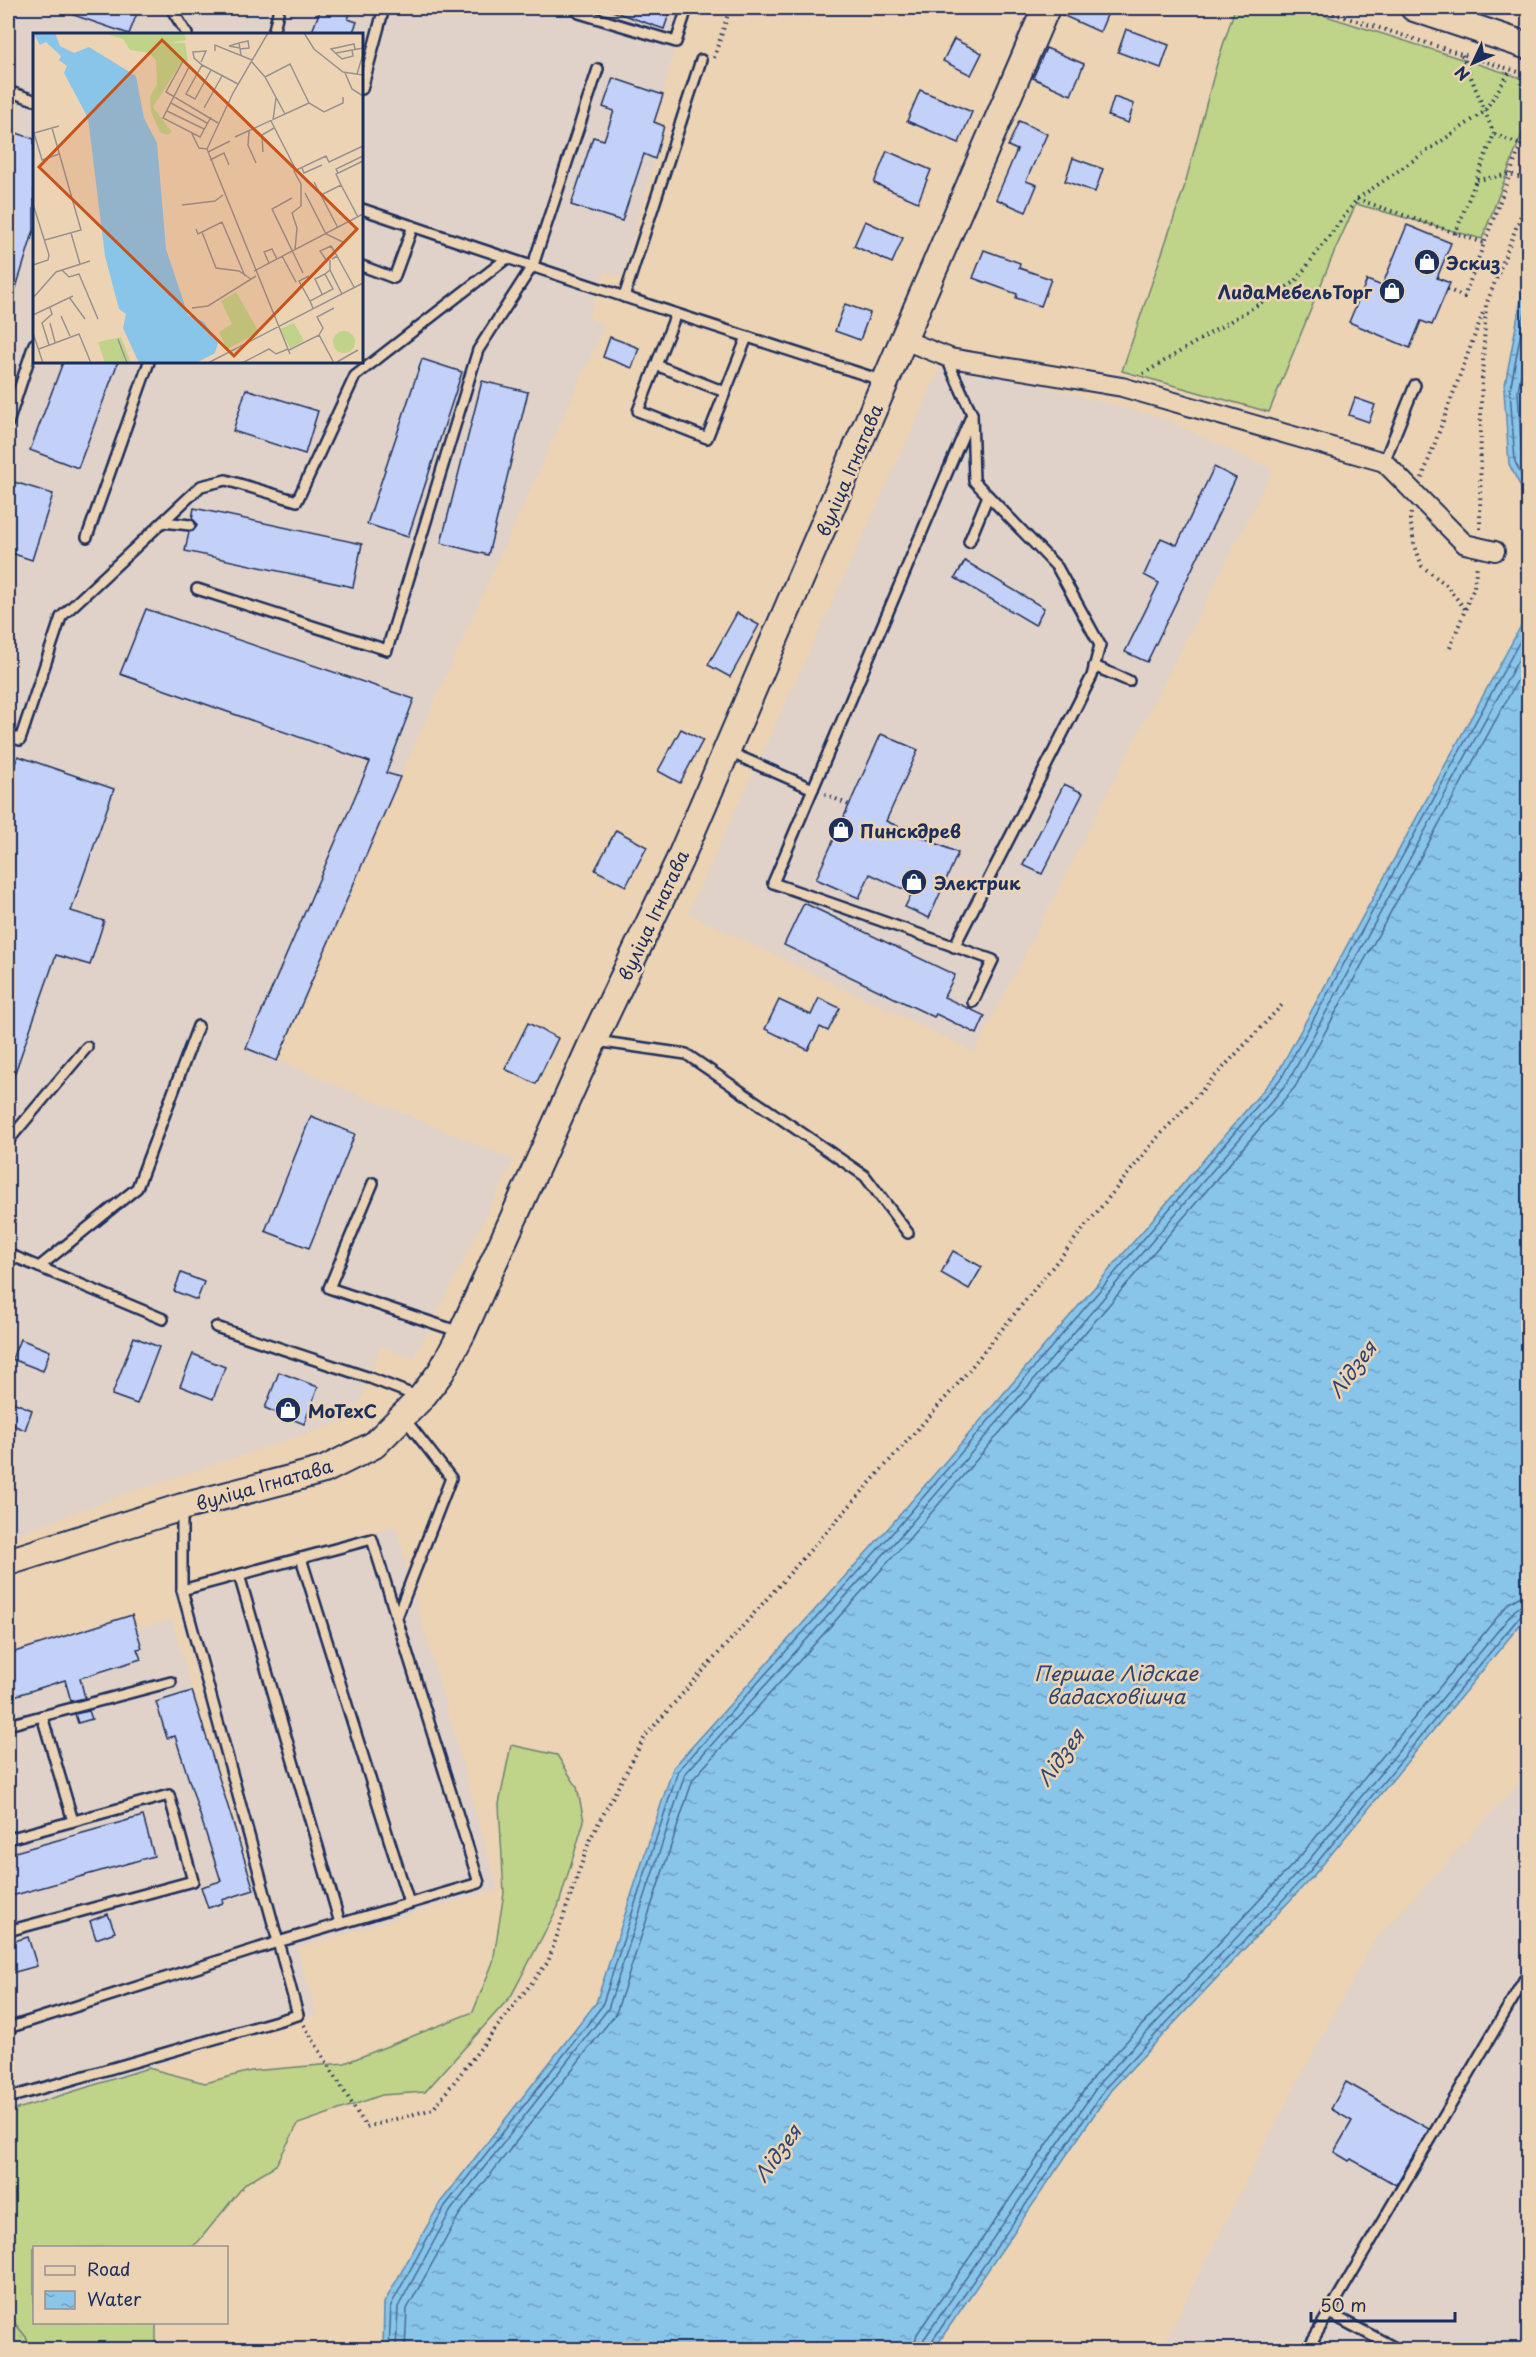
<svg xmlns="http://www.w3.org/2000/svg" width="1536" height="2357" viewBox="0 0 1536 2357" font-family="'Playpen Sans',sans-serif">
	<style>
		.built { fill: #e0d2c8; fill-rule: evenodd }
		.grass { fill: #bfd489; stroke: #6d8274; stroke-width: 1.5 }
		.park { fill: url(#park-dots); stroke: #6d8274; stroke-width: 1.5 }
		.water { fill: url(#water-ripples); stroke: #5d89b1; stroke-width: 1.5 }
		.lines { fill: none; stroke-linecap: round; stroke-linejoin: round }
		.shore { stroke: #476b96; stroke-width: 1.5 }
		.building { fill: #c3d0f7; stroke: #1b2f5e; stroke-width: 1.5 }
		.lane-casing { stroke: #1b2f5e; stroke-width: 14 }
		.street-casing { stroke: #1b2f5e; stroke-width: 22 }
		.secondary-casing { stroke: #1b2f5e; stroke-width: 30 }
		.path { stroke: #1b2f5e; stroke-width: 4; stroke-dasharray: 1.5 4.5; stroke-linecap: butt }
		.lane { stroke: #ecd3b4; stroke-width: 9 }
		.street { stroke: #ecd3b4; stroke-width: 18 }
		.secondary { stroke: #ecd3b4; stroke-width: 26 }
		.labels { text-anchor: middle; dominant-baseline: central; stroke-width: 5; stroke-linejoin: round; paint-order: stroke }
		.poi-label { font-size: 18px; font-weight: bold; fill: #1b2f5e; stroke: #ecd3b4; text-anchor: start }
		.street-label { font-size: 18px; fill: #1b2f5e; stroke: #ecd3b4 }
		.water-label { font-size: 20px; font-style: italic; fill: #2c4673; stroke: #ecd3b4 }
		.inset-road { fill: none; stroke: #989192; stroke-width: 1.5 }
		.view { fill: #c95318; fill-opacity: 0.15; stroke: #c95318; stroke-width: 3 }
		.inset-edge { fill: none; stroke: #1b2f5e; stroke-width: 3 }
	</style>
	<defs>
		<pattern id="park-dots" width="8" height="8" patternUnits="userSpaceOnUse" patternTransform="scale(1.5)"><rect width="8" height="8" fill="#bfd489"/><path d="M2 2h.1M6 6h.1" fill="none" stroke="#a4b679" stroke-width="1.8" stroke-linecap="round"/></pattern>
		<pattern id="water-ripples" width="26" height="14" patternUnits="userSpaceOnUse" patternTransform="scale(1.5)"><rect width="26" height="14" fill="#89c5e9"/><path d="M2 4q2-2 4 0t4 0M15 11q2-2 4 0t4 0" fill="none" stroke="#6fa0c0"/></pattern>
	</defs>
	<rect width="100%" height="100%" fill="#ecd3b4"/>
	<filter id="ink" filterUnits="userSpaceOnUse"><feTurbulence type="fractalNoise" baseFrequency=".0167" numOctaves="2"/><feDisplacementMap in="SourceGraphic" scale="12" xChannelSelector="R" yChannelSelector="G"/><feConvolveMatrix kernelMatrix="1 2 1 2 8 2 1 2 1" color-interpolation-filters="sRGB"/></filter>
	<g filter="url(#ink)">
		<g class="built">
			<path d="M8,8h682l-18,47 -9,40 -9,27 10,4 -42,151 -17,-5 -17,46 17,7 -205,452 -123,283 237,100 -100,199 -34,-13 -10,32 -17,40 -227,76 -118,44zM34,34h328v328h-328z"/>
			<polygon points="959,364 1163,418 1273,470 975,1052 688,913 940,369"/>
			<polygon points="395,1526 498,1889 297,1948 317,2015 8,2112 8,1654 132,1615 137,1629 172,1619 192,1691 256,1896 173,1587"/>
			<polygon points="1528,1773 1528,2349 1161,2350 1275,2124 1372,1944"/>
		</g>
		<g class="grass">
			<polygon points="1235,8 1301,8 1528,80 1528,118 1482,239 1356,204 1335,250 1269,412 1122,371 1184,188 1216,67"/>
			<polygon points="511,1745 557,1755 577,1787 584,1821 558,1907 511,1996 425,2092 382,2095 298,2124 276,2165 246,2183 198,2242 191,2247 34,2248 34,2322 156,2323 156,2349 30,2349 26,2337 8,2315 8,2112 148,2068 205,2083 251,2071 345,2063 473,2012 493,1962 504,1893 499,1804"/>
		</g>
		<polygon class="park" points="8,2315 26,2337 30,2349 8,2349"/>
		<g class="water">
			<polygon points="1528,262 1528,494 1524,493 1509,464 1504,390"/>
			<polygon points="1528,613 1528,1615 1314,1875 1111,2090 934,2349 383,2349 384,2303 440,2203 596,2003 673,1768 891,1525 1277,1074"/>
		</g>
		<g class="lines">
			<g class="shore">
				<polyline points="1528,295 1510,390 1515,462 1528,488"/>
				<polyline points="1528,335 1518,391 1522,460 1528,472"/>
				<polyline points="389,2350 391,2305 445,2206 602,2006 678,1771 896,1529 1282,1077 1528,626"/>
				<polyline points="396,2350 398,2307 451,2210 608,2009 685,1774 902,1534 1288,1082 1528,642"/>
				<polyline points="405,2350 407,2309 459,2215 616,2013 693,1779 908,1540 1295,1087 1528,661"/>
				<polyline points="913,2350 917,2334 1094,2076 1297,1860 1509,1603 1519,1597 1528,1595"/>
				<polyline points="922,2350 924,2339 1101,2081 1304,1866 1515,1610 1521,1606 1528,1604"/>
				<polyline points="929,2350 930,2344 1107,2086 1310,1871 1521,1615 1528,1612"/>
			</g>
		</g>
		<g class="building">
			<polygon points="56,8 139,8 129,34 56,9"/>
			<polygon points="321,8 352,8 348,19 357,22 352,34 311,34"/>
			<polygon points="609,8 671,8 664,29 609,10"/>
			<polygon points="1061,8 1110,8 1100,32 1060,14"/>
			<polygon points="1126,29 1169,45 1161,68 1118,52"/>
			<polygon points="954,39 982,53 971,75 943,61"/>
			<polygon points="1046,48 1084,64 1071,95 1033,78"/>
			<polygon points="613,78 663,95 654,122 664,126 655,159 644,154 622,221 571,205 593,137 604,140 614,111 603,107"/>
			<polygon points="920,90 972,112 959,143 907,121"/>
			<polygon points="1114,97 1134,104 1128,123 1108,116"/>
			<polygon points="1019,121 1047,134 1026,181 1037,185 1026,212 996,199 1017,150 1008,146"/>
			<polygon points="8,130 34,139 34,230 11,304 8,303"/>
			<polygon points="887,151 931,170 918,202 874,183"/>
			<polygon points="1073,158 1103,169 1095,192 1065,181"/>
			<polygon points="865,221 903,238 892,263 854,246"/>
			<polygon points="1407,225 1451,243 1437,278 1450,283 1432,325 1421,321 1410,348 1349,322 1367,280 1382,286"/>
			<polygon points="984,250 1020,263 1019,268 1051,279 1041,306 1016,298 1017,294 973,278"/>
			<polygon points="845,304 870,313 860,340 835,331"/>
			<polygon points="610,337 639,348 632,368 603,357"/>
			<polygon points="422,359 462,372 408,537 367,524"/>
			<polygon points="63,362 118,362 78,468 30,450"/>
			<polygon points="482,381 528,392 488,555 441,543"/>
			<polygon points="246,389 318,411 305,454 233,431"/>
			<polygon points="1355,398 1375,405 1369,422 1349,415"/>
			<polygon points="1214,467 1236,478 1147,662 1125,652 1159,583 1144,575 1161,538 1177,545"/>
			<polygon points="8,480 53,494 32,560 8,552"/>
			<polygon points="194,508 362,544 353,587 185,551 189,532 193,531 197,526 196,522 192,519"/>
			<polygon points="965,561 1044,608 1035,625 955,578"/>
			<polygon points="146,609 414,699 386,773 400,777 277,1061 246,1048 370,762 120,674"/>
			<polygon points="737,613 759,625 730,677 708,665"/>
			<polygon points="681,729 703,740 680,783 658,771"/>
			<polygon points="881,734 918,750 886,821 958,853 929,918 905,907 912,893 870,874 859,898 816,879"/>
			<polygon points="18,756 114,789 71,911 104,921 90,965 56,955 10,1087 8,1087 8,787"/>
			<polygon points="1064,784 1083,793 1042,874 1023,865"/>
			<polygon points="616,830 647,847 626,886 595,870"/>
			<polygon points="804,903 955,975 944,997 985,1016 977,1034 936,1014 934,1017 784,945"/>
			<polygon points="819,998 840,1008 828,1031 820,1027 808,1050 765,1029 779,1000 811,1015"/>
			<polygon points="528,1023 558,1038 536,1084 505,1069"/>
			<polygon points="311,1116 355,1134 309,1248 265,1231"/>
			<polygon points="953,1251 982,1267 969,1289 941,1273"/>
			<polygon points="181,1273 204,1282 197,1300 174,1291"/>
			<polygon points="134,1337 159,1347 137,1404 112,1395"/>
			<polygon points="20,1339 50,1351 43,1371 12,1359"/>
			<polygon points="193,1354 225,1367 213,1399 180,1386"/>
			<polygon points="279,1372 318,1387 304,1424 265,1408"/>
			<polygon points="8,1400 32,1410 25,1430 8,1423"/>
			<polygon points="132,1615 142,1648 137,1649 141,1659 80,1678 85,1698 71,1701 65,1680 8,1698 8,1654"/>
			<polygon points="192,1691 254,1890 222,1900 223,1903 208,1908 201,1887 221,1881 175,1736 167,1738 156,1702"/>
			<polygon points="89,1711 92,1719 78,1723 75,1714"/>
			<polygon points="143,1816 154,1856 8,1897 8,1854"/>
			<polygon points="108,1914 115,1932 96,1939 90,1921"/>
			<polygon points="28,1937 37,1966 8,1974 8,1943"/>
			<polygon points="1346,2082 1429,2129 1396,2185 1351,2159 1349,2161 1334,2152 1352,2121 1331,2109"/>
		</g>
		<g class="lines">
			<g class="lane-casing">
				<g id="lane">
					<polyline points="171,8 187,34"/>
					<polyline points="579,13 676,42 687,8"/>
					<polyline points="273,34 279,8"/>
					<polyline points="362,89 384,8"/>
					<polyline points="8,91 34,100"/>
					<path d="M362,209c173,59 347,116 522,172"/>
					<polyline points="362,266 394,278 413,226"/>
					<polyline points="624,297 701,60"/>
					<polyline points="676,314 638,411 707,438 747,337"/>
					<polyline points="950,358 950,366 972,414 974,481 1057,567 1100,645 1092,676 954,947"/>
					<polyline points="656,365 725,392"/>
					<polyline points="972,414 773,883 993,960 973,1002"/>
					<polyline points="8,423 34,344"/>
					<polyline points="1384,462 1415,385"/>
					<polyline points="163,522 190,525"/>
					<polyline points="87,537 149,362"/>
					<polyline points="969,542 988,496"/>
					<polyline points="197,589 387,650 478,350 533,265 598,69"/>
					<polyline points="1094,666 1129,681"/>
					<polyline points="8,735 20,740 61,617 201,486 226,480 297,501 355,376 506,259"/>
					<polyline points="729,752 813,789"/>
					<polyline points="596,1041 686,1054 865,1176 908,1233"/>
					<polyline points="8,1141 87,1047"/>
					<polyline points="373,1183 329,1288 460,1332"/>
					<polyline points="8,1254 163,1319"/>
					<polyline points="39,1267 137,1188 198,1026"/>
					<polyline points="216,1327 370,1378 419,1397"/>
					<polyline points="301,1558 409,1903"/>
					<polyline points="239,1575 340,1923"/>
					<polyline points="397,1617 451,1478 404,1418"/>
					<polyline points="42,1716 73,1821"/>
					<polyline points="8,1725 171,1682"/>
					<polyline points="8,1839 169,1795 193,1881 8,1931"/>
					<polyline points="8,2028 278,1942 479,1883 372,1539 182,1590"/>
					<polyline points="8,2098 298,2015 182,1590 182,1509"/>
					<polyline points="1329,2313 1399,2350"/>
					<polyline points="1307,2350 1528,1973"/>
				</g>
			</g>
			<g class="street-casing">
				<polyline id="street" points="904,340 950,358 1122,387 1384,462 1465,544 1495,551"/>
			</g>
			<g class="secondary-casing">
				<g id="secondary">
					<polyline points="1414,8 1528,46"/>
					<polyline points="8,1562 182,1507 324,1470 374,1445 421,1398 441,1372 462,1333 593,1041 679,861 1046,8"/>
				</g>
			</g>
			<g class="path">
				<polyline points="1316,8 1528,75"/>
				<polyline points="1462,55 1494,134"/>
				<polyline points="714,58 730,8"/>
				<polyline points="1477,180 1511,174 1528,181"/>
				<polyline points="1357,199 1484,243"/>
				<polyline points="1455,234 1494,134 1521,145"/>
				<polyline points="1447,289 1464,297 1528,126"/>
				<polyline points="1143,374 1295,282 1357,199 1484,112 1511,70"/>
				<polyline points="1422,478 1484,310"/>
				<polyline points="1411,513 1410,519 1414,543 1422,566 1446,585 1465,609"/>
				<polyline points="1480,529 1481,401 1486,305 1528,197"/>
				<polyline points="1450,648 1474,587 1477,564"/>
				<polyline points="825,794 849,805"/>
				<polyline points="304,2025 366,2127 433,2109 548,1962 590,1839 646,1735 956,1386 1157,1138 1282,1005"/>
			</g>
			<use href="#lane" class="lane"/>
			<use href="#street" class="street"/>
			<use href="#secondary" class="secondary"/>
		</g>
	</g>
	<defs>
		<g id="shop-disc" transform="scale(1.35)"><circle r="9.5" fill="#1b2f5e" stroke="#ecd3b4"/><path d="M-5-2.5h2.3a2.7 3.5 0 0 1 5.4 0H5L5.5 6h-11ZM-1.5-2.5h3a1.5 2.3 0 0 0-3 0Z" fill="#fff"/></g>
	</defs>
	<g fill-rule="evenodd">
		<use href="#shop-disc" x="1427" y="262"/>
		<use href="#shop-disc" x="1392" y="291"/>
		<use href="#shop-disc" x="841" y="830"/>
		<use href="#shop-disc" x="914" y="882"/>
		<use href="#shop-disc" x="288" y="1410"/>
	</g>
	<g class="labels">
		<g class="poi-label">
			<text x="1446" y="262">Эскиз</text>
			<text x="1372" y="291" text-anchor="end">ЛидаМебельТорг</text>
			<text x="860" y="830">Пинскдрев</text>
			<text x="934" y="882">Электрик</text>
			<text x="308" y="1410">MoTexC</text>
		</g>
		<g class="street-label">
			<text transform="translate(849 470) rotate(-67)">вуліца Ігнатава</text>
			<text transform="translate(653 915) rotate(-65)">вуліца Ігнатава</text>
			<text transform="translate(264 1484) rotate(-16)">вуліца Ігнатава</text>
		</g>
		<g class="water-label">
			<text transform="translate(1352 1369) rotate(-53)">Лідзея</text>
			<text x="1116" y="1673">Першае Лідскае<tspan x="1116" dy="23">вадасховішча</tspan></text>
			<text transform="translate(1060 1757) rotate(-54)">Лідзея</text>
			<text transform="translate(777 2153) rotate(-54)">Лідзея</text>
		</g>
	</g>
	<g transform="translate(33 33)">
		<rect width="330" height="330" fill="#ecd3b4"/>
		<path d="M70,0h40l7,9 35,1 3,19 -5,-2 -30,47 19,25 -5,3 -7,-3 -9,-20 -1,-15 7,-13 -1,-24 -7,-7 -19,-3 -7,-11zM203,259l23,40 -32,17 -8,-17 13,-8 -11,-23zM261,290l10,18 -14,7 -10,-19zM300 309a11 11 0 1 1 22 0a11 11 0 1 1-22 0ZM88,304l10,26h-26l-7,-21z" fill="#bfd489"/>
		<path d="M110,0h41l2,7 -25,4 -11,-2z" fill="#bfd489"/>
		<path d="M0,0h22l5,13 14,7 15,-6 47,29 8,42 13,25 9,106 22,66 16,7 14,21 -3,10 -19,10h-57l-16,-35 3,-14 -7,-5 -14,-53 -17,-138 -24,-45 3,-7 -8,-6 2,-4 -15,-14 -6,3z" fill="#89c5e9"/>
		<path class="inset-road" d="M235,0l-35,60 -26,56 83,205M271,0l10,16 29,23 20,3M206,10l-10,3 11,2M207,16l9,-1 -1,-7 -9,2 2,12M319,17l1,6 -11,3 -11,-10 23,-5 1,5M182,18v-6l37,15M303,20l27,-5M150,28l-17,31 52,31M218,28l14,16 20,37M168,29l5,-11 -13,1 1,6 8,7 -16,29 9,5 16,-29M157,32l-27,53 37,19 11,-20M169,32l36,19M312,40l7,16 11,7M324,41l6,-20M232,44l25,-13 19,39 15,9 19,-9v-6M138,70l36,20M171,75l18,-32M134,78l37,18M240,87l3,-22M238,88l25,49M26,93l-25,7 8,27 17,-6M216,98l-1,14 8,18M158,99l8,16 8,1M202,104l74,-34M175,119l22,-11M230,119l-1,-17 12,-7M177,127l14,-7 5,12M269,135l2,5 18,-8M305,140l-2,-4 27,-13M281,149l24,46M308,152l-5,-11 27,-13M272,160l21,41 19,9M288,162l20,-10 17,32M259,165l-20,11 31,64M0,171l16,51 -1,5 -15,5M149,172l33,-4 8,-6M163,196l2,5 24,-12 23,54M169,199l14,36 23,3 12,8M38,200l9,31M12,207l36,-10 -29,-102M262,217l2,-22 -5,-15 9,-7v-22l-7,-13 32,-15 3,6 34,-16M249,223l14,26M299,226l5,-3 17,31M297,227v10l12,24M294,228l-7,-10 11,-5 6,10M236,230l-5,-11 8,-3 5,10M29,237l7,7 10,-3 19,45M221,238l109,-57M276,243l-10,5 11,20M289,261l-7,-15 10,-5M36,264l16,22M0,265l23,-26 34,-11M159,275l16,-2 48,-30M280,275l-3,-7 23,-12 -8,-15 5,-4M0,282l40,-19M28,283l9,20M17,290l5,19M0,300l10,30M286,302l4,-7 -6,-11 17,-9M85,306l9,24M16,312l-7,-22 10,-9 -2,-6M6,316l40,-15 12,29M256,317l30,-15 15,28M304,329l21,-12M175,330l155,-80M209,330l27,-14 7,5 12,-5"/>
		<path class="view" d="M129,7l195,189 -123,127 -195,-189z"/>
		<rect width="330" height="330" class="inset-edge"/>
	</g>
	<rect width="1536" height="2357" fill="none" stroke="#ecd3b4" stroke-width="30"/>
	<rect x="15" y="15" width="1506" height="2327" fill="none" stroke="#1b2f5e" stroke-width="2" filter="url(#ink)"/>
	<rect x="33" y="2246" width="195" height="78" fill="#ecd3b4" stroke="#989192" stroke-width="1.5"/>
	<rect x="45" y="2266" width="30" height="9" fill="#ecd3b4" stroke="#989192" stroke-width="1.5"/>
	<text x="87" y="2276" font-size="18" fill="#1b2f5e">Road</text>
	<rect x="45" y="2291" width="30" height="18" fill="url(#water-ripples)" stroke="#989192" stroke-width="1.5"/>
	<text x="87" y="2306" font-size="18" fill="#1b2f5e">Water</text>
	<g transform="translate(1473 63) rotate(226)" stroke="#ecd3b4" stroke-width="4.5" paint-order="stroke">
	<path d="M0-4.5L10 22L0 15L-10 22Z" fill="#1b2f5e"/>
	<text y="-9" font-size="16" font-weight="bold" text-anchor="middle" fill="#1b2f5e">N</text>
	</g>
	<path d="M1311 2312v9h144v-9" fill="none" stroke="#1b2f5e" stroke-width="3"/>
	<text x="1320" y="2312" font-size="18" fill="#1b2f5e" stroke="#ecd3b4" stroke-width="4.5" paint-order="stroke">50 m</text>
</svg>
